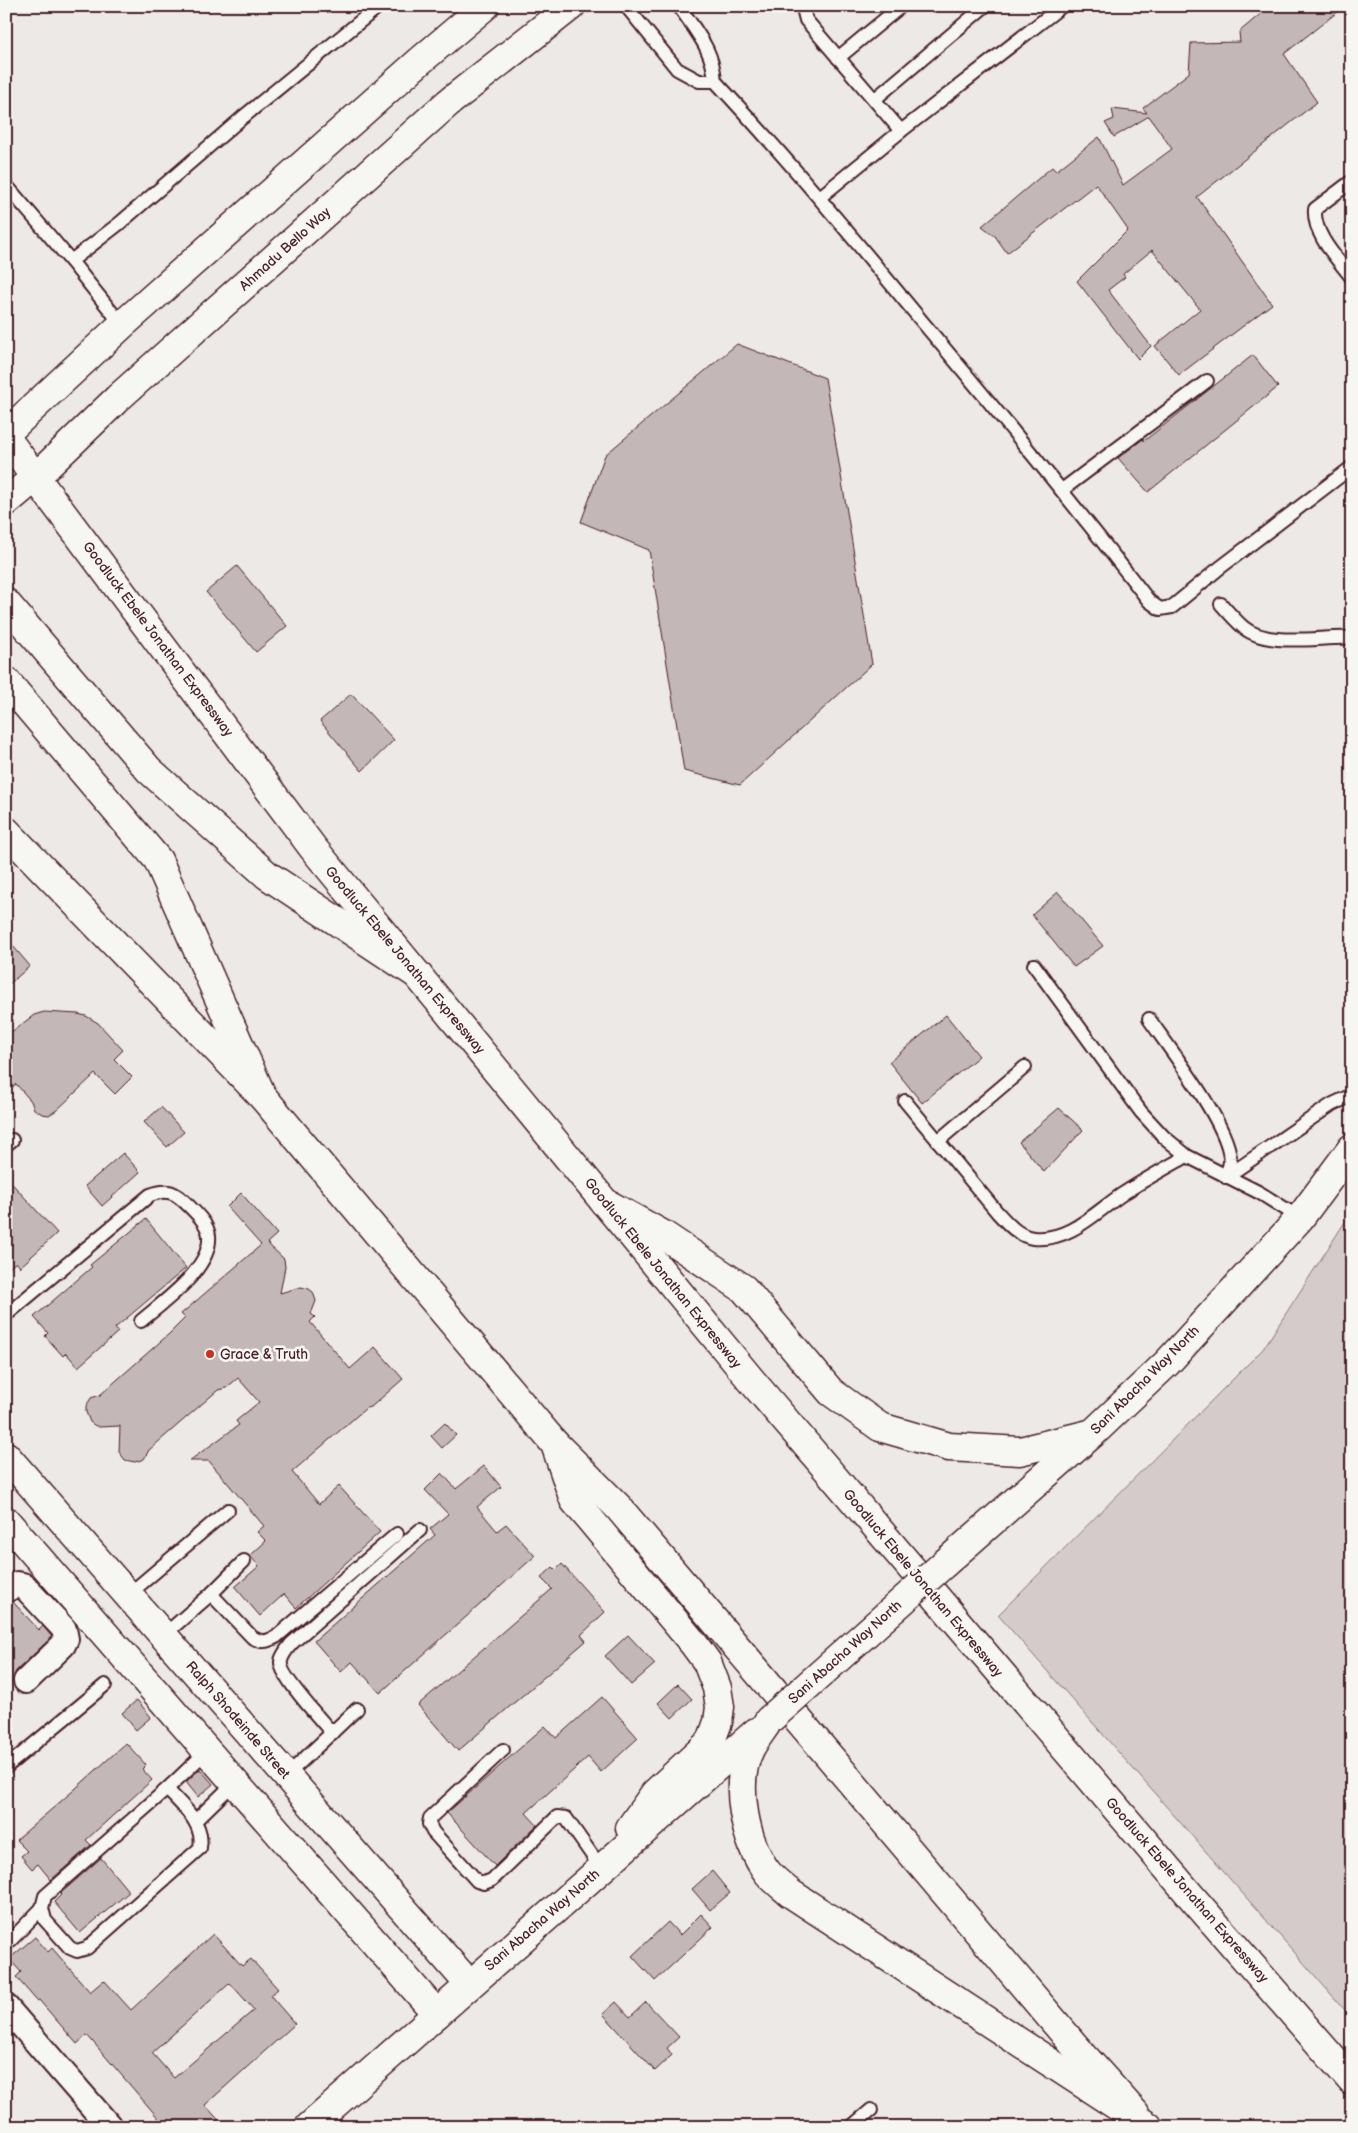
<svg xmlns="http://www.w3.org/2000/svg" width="1358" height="2133" viewBox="0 0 1358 2133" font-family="'Balsamiq Sans',sans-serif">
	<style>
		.green { fill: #d4cbca; stroke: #8f757a }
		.building { fill: #c4b7b7; stroke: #4a1f2b; fill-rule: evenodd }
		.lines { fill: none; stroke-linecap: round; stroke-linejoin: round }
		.service-casing { stroke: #4a1f2b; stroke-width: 16 }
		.minor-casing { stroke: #4a1f2b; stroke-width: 28 }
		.tertiary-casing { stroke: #4a1f2b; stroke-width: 31 }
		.primary-casing { stroke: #4a1f2b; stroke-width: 31 }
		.trunk-casing { stroke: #4a1f2b; stroke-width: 31 }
		.motorway-casing { stroke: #4a1f2b; stroke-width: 31 }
		.service { stroke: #f6f6f2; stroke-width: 12 }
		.minor { stroke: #f6f6f2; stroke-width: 24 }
		.tertiary { stroke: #f6f6f2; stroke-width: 28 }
		.primary { stroke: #f6f6f2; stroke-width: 28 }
		.trunk { stroke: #f6f6f2; stroke-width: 28 }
		.motorway { stroke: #f6f6f2; stroke-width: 28 }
		.trunk-bridge-casing { stroke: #4a1f2b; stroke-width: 31; stroke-linecap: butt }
		.trunk-bridge { stroke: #f6f6f2; stroke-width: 28 }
		.poi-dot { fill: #c8321e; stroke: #f6f6f2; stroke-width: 2 }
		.labels { text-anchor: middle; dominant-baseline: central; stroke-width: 5; stroke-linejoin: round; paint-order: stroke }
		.street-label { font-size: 14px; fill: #4a1f2b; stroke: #f6f6f2 }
		.poi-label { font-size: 14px; fill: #4a1f2b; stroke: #f6f6f2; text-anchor: start }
	</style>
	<rect width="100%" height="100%" fill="#ece9e6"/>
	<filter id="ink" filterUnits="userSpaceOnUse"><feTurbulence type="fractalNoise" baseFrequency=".02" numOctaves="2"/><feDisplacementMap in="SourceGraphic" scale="10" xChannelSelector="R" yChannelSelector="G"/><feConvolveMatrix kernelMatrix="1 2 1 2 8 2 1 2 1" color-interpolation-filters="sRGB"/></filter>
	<g filter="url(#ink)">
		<polygon class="green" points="1352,1211 1352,2018 998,1615 1263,1349"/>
		<g class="building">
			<polygon points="1270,6 1345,6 1284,54 1317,102 1197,197 1272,304 1179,375 1155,346 1200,309 1152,250 1123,274 1125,277 1108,290 1151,346 1138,359 1077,281 1128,230 1096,184 1007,253 995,236 982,226 1052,167 1056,171 1099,137 1123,185 1172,149 1149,116 1114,137 1105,123 1114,119 1112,109 1147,113 1143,108 1189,73 1191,43 1240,42 1239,32"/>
			<polygon points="737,344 825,378 872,664 740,785 684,771 649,550 581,522 605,455"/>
			<polygon points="1253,355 1278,387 1148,492 1118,458 1143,439 1144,441"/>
			<polygon points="237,566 287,626 256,652 206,592"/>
			<polygon points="351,694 394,740 362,771 320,721"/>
			<polygon points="1058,892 1103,946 1074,967 1032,915"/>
			<polygon points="6,938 30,966 6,987"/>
			<polygon points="44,1012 78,1014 86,1016 98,1023 123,1050 114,1059 132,1077 115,1094 95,1074 57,1110 49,1115 42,1114 34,1109 31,1101 16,1084 6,1093 6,1036 34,1015"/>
			<polygon points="946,1015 979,1056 922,1103 889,1062"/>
			<polygon points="161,1107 184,1132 167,1147 144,1122"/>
			<polygon points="1059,1108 1083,1130 1044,1172 1019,1142"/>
			<polygon points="123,1153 140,1172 102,1206 85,1186"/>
			<polygon points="6,1177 57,1233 20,1267 16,1262 6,1271"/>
			<polygon points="241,1193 277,1234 267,1243 284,1259 285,1267 280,1293 301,1287 309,1289 313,1292 316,1301 311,1314 315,1317 310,1322 350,1369 375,1347 403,1379 371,1407 366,1408 292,1472 319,1504 339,1486 380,1532 296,1608 284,1594 260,1616 235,1587 259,1566 250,1556 266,1541 257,1532 264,1526 209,1461 189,1461 239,1425 236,1421 259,1402 238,1378 226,1388 218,1390 149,1450 144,1459 135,1462 125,1460 119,1452 120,1426 99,1427 94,1425 90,1422 86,1412 86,1406 91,1398 100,1395 169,1334 185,1318 181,1314 261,1245 227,1207"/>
			<polygon points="146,1219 186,1268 115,1328 118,1332 78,1367 66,1353 63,1356 45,1336 48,1333 34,1317 92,1267 90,1265"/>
			<polygon points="445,1423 456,1435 442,1448 431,1436"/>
			<polygon points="484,1466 501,1487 477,1507 497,1531 506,1524 535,1556 380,1693 352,1662 341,1672 314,1641 435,1535 430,1529 448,1514 425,1490 442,1473 456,1489"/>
			<polygon points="562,1564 605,1612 581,1635 586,1641 458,1751 418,1705 552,1589 541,1578 553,1567 556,1570"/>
			<polygon points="13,1602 39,1630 43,1626 52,1637 16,1671 13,1681 6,1687 6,1604"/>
			<polygon points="628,1635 655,1664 631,1685 605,1656"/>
			<polygon points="678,1684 692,1699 672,1718 658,1703"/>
			<polygon points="602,1697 638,1738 601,1772 588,1757 526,1813 537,1825 495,1866 447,1813 545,1726 556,1738"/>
			<polygon points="137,1700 151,1717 136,1730 122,1713"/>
			<polygon points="126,1743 146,1765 142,1769 152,1780 86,1840 91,1845 51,1880 38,1864 32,1869 21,1856 27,1851 16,1840 74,1790"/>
			<polygon points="200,1769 213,1784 198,1797 186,1782"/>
			<polygon points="101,1858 129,1892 80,1933 54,1902 62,1894 61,1893"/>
			<polygon points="712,1871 730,1893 710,1910 692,1889"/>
			<polygon points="701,1914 713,1927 655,1981 632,1956 668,1922 680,1935"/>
			<path d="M213,1934l29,32 9,-7 27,30 -8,6 25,29 -90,81 20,22h-59l-79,-92 -10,9 -38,-44 -2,1 -21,-24 5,-5 -12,-13 26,-22 13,15 4,-4 38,44 14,-12 27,30zM230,1983l24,27 -80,68 -22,-25z"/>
			<polygon points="616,2002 630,2017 646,2002 679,2037 667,2048 672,2055 655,2071 603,2014"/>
		</g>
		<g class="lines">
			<g class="service-casing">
				<g id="service">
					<path d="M626,6l51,63 22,12h16c72,77 138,157 205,238 78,93 155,186 229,282l11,8 12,-2 45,-37 135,-103"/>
					<path d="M679,6c17,26 34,43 36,75"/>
					<polyline points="807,6 804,12 806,20 901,131"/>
					<polyline points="838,58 901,6"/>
					<polyline points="875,99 985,6"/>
					<path d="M1352,181l-37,28c-2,26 22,49 37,69"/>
					<polyline points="6,185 71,261"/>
					<polyline points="820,197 901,131 1062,6"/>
					<polyline points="122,325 71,261 120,223 242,118 379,6"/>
					<polyline points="1062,490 1207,381"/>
					<path d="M1221,604c7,8 14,16 22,23 24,21 78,9 109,11"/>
					<polyline points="1034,965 1141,1112 1164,1137 1187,1156 1260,1193 1300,1218"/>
					<path d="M1149,1019c21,30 79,105 81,139 1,6 -3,13 -4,19"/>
					<path d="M905,1101l92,111c10,11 21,24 36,26 35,4 62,-25 88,-43 21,-14 43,-26 66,-39"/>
					<polyline points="938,1141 1025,1067"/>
					<polyline points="6,1145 12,1140"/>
					<polyline points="1226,1177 1331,1105 1352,1095"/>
					<path d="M6,1315l144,-120c18,-7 25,-3 38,10 8,8 20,19 21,31 3,32 -46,66 -68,85"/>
					<path d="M211,1594l41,43c10,6 14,5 24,0l121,-103"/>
					<polyline points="128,1595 228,1510"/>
					<polyline points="164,1635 211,1594 244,1561"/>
					<path d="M332,1733c-10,-12 -54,-59 -51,-72 1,-6 6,-12 10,-17l129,-114"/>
					<polyline points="503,1750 430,1818 429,1824 433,1832 477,1881 484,1883 492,1880 557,1817 566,1818 601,1868"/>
					<polyline points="6,1767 105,1685"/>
					<polyline points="287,1775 357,1709"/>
					<path d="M167,1789c15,17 38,34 33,59l-113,100 -10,3 -7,-3 -25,-28 -3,-12 3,-12z"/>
					<polyline points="167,1789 207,1751"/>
					<polyline points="195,1821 235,1782"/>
					<polyline points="6,1945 42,1908"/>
					<polyline points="851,2127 871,2110"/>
				</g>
			</g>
			<g class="minor-casing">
				<g id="minor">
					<polyline points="6,1590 17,1584 23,1585 64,1629 66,1639 63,1645 26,1681"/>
					<polyline points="6,2007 110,2127"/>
				</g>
			</g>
			<g class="tertiary-casing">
				<g id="tertiary">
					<polyline points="6,1456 469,1984"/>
					<polyline points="6,1521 437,2014"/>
				</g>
			</g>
			<g class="primary-casing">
				<g id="primary">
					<polyline points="6,433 122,325 420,61 485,6"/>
					<polyline points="6,438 313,848 751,1380 1196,1902 1352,2081"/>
					<polyline points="6,502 37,476 118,398 448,103 571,6"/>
					<polyline points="6,831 262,1096 555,1444 618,1507 1074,2045 1135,2113"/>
				</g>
			</g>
			<g class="trunk-casing">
				<g id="trunk">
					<polyline points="604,1202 662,1234 744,1289 831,1392 880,1427 949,1447 1020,1451 1089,1434"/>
					<polyline points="555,1444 574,1500 693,1643 707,1662 717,1688 720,1707 718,1722 711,1741 655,1793 630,1828"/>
					<polyline points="945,1563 1093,1433 1167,1363 1300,1218 1352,1148"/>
					<path d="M769,1720c-6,10 -14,19 -19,29 -17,33 -5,96 18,124 6,7 15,14 22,20l358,233"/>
					<polyline points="309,2127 756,1732"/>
				</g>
			</g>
			<g class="motorway-casing">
				<g id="motorway">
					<polyline points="6,603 149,770 267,875 418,975"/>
					<polyline points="6,681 158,860 262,1096"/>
				</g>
			</g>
			<use href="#service" class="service"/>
			<use href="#minor" class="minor"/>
			<use href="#tertiary" class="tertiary"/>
			<use href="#primary" class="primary"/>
			<use href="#trunk" class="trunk"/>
			<use href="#motorway" class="motorway"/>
			<g class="trunk-bridge-casing">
				<polyline id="trunk-bridge" points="769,1720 945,1563"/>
			</g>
			<use href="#trunk-bridge" class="trunk-bridge"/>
		</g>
	</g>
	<circle class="poi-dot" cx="210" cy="1354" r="5"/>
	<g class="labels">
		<g class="street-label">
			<text transform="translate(285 249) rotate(-42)">Ahmadu Bello Way</text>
			<text transform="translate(158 639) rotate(53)">Goodluck Ebele Jonathan Expressway</text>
			<text transform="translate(405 960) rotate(50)">Goodluck Ebele Jonathan Expressway</text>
			<text transform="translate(663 1273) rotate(51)">Goodluck Ebele Jonathan Expressway</text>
			<text transform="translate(1145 1380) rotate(-45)">Sani Abacha Way North</text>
			<text transform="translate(923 1583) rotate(50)">Goodluck Ebele Jonathan Expressway</text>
			<text transform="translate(845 1652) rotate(-42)">Sani Abacha Way North</text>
			<text transform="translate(238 1720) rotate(49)">Ralph Shodeinde Street</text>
			<text transform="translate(1187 1890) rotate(49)">Goodluck Ebele Jonathan Expressway</text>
			<text transform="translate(542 1920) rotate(-41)">Sani Abacha Way North</text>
		</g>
		<g class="poi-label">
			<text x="220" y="1354">Grace &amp; Truth</text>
		</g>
	</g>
	<rect width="1358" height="2133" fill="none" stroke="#f6f6f2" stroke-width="25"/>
	<rect x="12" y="12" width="1333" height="2108" fill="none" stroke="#4a1f2b" stroke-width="2" filter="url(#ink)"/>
</svg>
